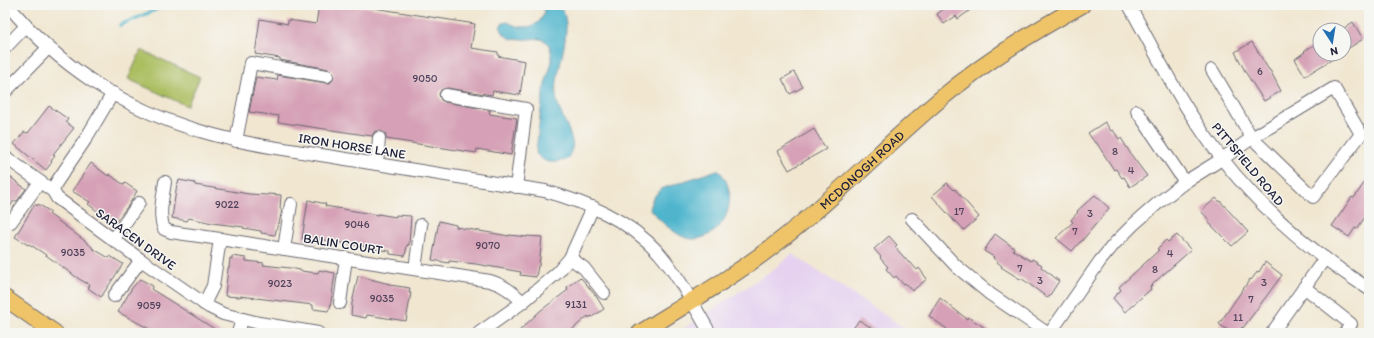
<svg xmlns="http://www.w3.org/2000/svg" width="1374" height="338" viewBox="0 0 1374 338" font-family="Itim,sans-serif">
	<style>
		.built { fill: #e6d2f0 }
		.green { fill: #abbe61; stroke: #66704e }
		.water { fill: #4fb5cd; stroke: #386c84 }
		.lines { fill: none; stroke-linecap: round; stroke-linejoin: round }
		.stream { stroke: #4fb5cd; stroke-width: 3.5 }
		.building { fill: #d6a1b6 }
		.minor-casing { stroke: #6a6770; stroke-width: 14 }
		.major-casing { stroke: #6a6770; stroke-width: 18 }
		.minor { stroke: #fff; stroke-width: 12 }
		.major { stroke: #efc469; stroke-width: 16 }
		.labels { text-anchor: middle; dominant-baseline: central; stroke-width: 3; stroke-linejoin: round; paint-order: stroke }
		.number-label { font-size: 11px; fill: #4f425a }
		.street-label { font-size: 13px; fill: #22223b; stroke: #f6f6f2 }
	</style>
	<rect width="100%" height="100%" fill="#f6f6f2"/>
	<filter id="ink" filterUnits="userSpaceOnUse"><feTurbulence type="fractalNoise" baseFrequency=".025" numOctaves="2"/><feDisplacementMap in="SourceGraphic" scale="8" xChannelSelector="R" yChannelSelector="G"/><feConvolveMatrix kernelMatrix="1 2 1 2 8 2 1 2 1" color-interpolation-filters="sRGB"/></filter>
	<filter id="wash" filterUnits="userSpaceOnUse"><feTurbulence type="fractalNoise" baseFrequency=".012" numOctaves="4" result="noise"/><feDisplacementMap in="SourceGraphic" scale="16" xChannelSelector="R" yChannelSelector="G"/><feGaussianBlur stdDeviation="0.9" result="paint"/><feColorMatrix in="noise" values="0 0 0 0 0 0 0 0 0 0 0 0 0 0 0 0 0 1.4 0 .05"/><feComposite in="paint" operator="in"/></filter>
	<g filter="url(#wash)">
		<rect width="100%" height="100%" fill="#f1e7d1"/>
		<polygon class="built" points="792,254 912,333 677,333 774,269"/>
		<polygon class="green" points="141,50 200,77 187,106 128,79"/>
		<g class="water">
			<path d="M545,5h12c2,2 5,5 6,7 10,18 -8,61 -7,83 1,16 13,30 16,46 2,6 -2,13 -5,18 -11,4 -23,6 -31,-6 2,-23 5,-46 9,-69 2,-8 6,-16 7,-24 0,-3 -1,-9 -2,-12 -8,-23 -41,7 -50,-22l3,-3 5,-1c10,7 28,8 34,-5 2,-3 2,-8 3,-12z"/>
			<path d="M714,171h5c22,22 8,66 -25,68 -15,1 -36,-20 -45,-31l4,-10 8,-9z"/>
		</g>
		<g class="lines">
			<polyline class="stream" points="120,25 167,5"/>
		</g>
		<g id="blocks">
			<g class="building">
				<polygon points="319,5 355,5 475,24 471,48 498,52 498,56 525,61 520,95 493,91 492,95 447,88 441,90 439,94 441,100 445,102 490,110 489,114 517,118 511,155 477,149 476,153 386,139 386,134 380,131 375,131 372,136 278,122 279,116 249,112 256,77 277,80 278,75 326,83 330,83 333,80 334,74 332,71 329,69 280,60 280,58 255,54 260,19 288,24 288,20 316,24"/>
				<polygon points="949,5 977,5 958,19 956,16 944,24 937,14"/>
				<polygon points="1353,22 1363,39 1344,51 1344,28"/>
				<polygon points="1252,42 1269,70 1270,70 1281,91 1264,101 1246,73 1235,52"/>
				<polygon points="1320,44 1320,54 1341,54 1305,76 1295,59 1305,52 1304,51 1314,45 1315,47"/>
				<polygon points="794,72 803,87 790,94 782,79"/>
				<polygon points="49,106 68,119 66,122 74,128 54,153 53,155 55,156 51,161 52,162 46,170 14,144 24,132 28,133"/>
				<polygon points="1105,122 1111,131 1113,130 1119,139 1121,138 1132,156 1147,176 1130,187 1124,177 1122,178 1116,169 1114,170 1096,142 1095,143 1088,133"/>
				<polygon points="814,129 826,149 789,170 778,151"/>
				<polygon points="91,163 108,176 109,174 124,185 125,183 137,191 130,203 114,224 88,204 90,202 72,191"/>
				<polygon points="5,173 26,189 17,201 14,201 5,213"/>
				<polygon points="1369,176 1369,211 1357,229 1355,228 1349,237 1332,226 1352,197 1354,198"/>
				<polygon points="179,180 195,183 195,185 249,194 267,195 268,194 281,195 280,209 282,209 279,224 278,223 275,235 261,233 261,231 243,228 244,227 212,223 189,218 187,221 172,218 177,183 178,183"/>
				<polygon points="947,183 954,190 955,189 979,217 964,230 956,221 955,222 932,196"/>
				<polygon points="1095,195 1109,208 1081,242 1080,242 1072,251 1056,238 1073,222 1071,220 1078,212 1077,211"/>
				<polygon points="1216,198 1219,201 1220,201 1248,232 1232,246 1208,222 1210,221 1201,211"/>
				<polygon points="308,200 326,204 325,206 378,215 378,214 396,217 396,215 411,216 409,245 407,245 405,256 390,254 390,251 373,249 373,248 318,239 318,242 302,239"/>
				<polygon points="35,204 37,206 38,204 51,212 49,214 85,241 92,247 92,248 109,258 110,256 123,264 101,297 88,288 90,285 79,279 43,253 29,244 28,245 15,237"/>
				<polygon points="439,221 456,225 456,227 509,236 509,235 527,237 527,236 542,237 539,266 538,266 536,277 520,275 521,272 476,264 449,261 449,263 432,260"/>
				<polygon points="995,234 1014,248 1013,250 1031,261 1032,259 1042,265 1041,267 1059,281 1048,298 1021,278 1020,279 1001,267 1002,266 997,262 997,261 993,258 994,257 984,251"/>
				<polygon points="1177,235 1191,250 1157,280 1150,287 1151,289 1125,312 1113,298 1121,290 1119,287 1159,250 1157,249 1166,240 1168,242"/>
				<polygon points="889,236 897,245 895,247 909,263 910,262 917,270 919,268 927,279 912,291 905,283 903,284 896,276 894,278 886,269 888,267 880,258 881,257 874,249"/>
				<polygon points="232,256 246,258 246,261 264,263 263,265 290,268 300,270 300,271 318,273 319,270 335,273 330,309 329,309 328,311 313,309 313,305 240,296 240,297 225,296 228,268 229,268 230,258 232,259"/>
				<polygon points="1265,262 1282,275 1243,328 1242,327 1237,333 1232,333 1219,324 1250,279 1251,280 1258,271 1259,272"/>
				<polygon points="358,276 390,284 390,285 410,288 409,293 411,293 406,321 367,315 366,318 351,315 352,303"/>
				<polygon points="579,278 580,279 581,278 596,296 604,309 592,317 591,316 589,318 588,316 568,333 517,333 540,311 568,290 567,287"/>
				<polygon points="140,279 153,286 151,289 221,333 157,333 118,312 132,288"/>
				<polygon points="940,298 967,319 968,317 993,333 944,333 947,329 929,316"/>
				<polygon points="859,320 880,333 850,333"/>
			</g>
		</g>
	</g>
	<g filter="url(#ink)">
		<use href="#blocks" fill-opacity="0" stroke="#6a6770" stroke-width="1"/>
		<g class="lines">
			<g class="minor-casing">
				<g id="minor">
					<path d="M8,5c49,60 118,105 192,126 23,7 47,12 71,16l274,44c42,12 83,28 114,62 20,23 35,53 51,80"/>
					<path d="M1129,5c24,43 46,88 75,129 43,63 101,114 165,155"/>
					<polyline points="5,48 26,26"/>
					<polyline points="5,92 48,48"/>
					<polyline points="113,93 85,140 56,183 53,191 57,198 141,260 209,307 223,314 259,323 318,333"/>
					<polyline points="446,95 526,109 516,187"/>
					<polyline points="1137,111 1185,182"/>
					<polyline points="236,141 251,63 327,76"/>
					<polyline points="8,159 53,191"/>
					<polyline points="377,164 379,138"/>
					<path d="M165,182c-2,15 -7,33 -1,47l7,3 49,7"/>
					<polyline points="912,219 956,266 990,294 1047,333"/>
					<polyline points="11,222 40,182"/>
					<polyline points="113,240 139,203"/>
					<polyline points="284,249 291,204"/>
					<polyline points="570,258 584,268 604,293"/>
					<polyline points="415,269 421,225"/>
					<polyline points="1304,287 1351,324 1345,333"/>
					<polyline points="114,296 141,260"/>
					<polyline points="340,303 346,258"/>
					<path d="M204,304l9,-18 7,-47 270,42c14,4 22,11 33,21"/>
					<polyline points="238,333 242,319"/>
					<polyline points="479,333 523,302 558,272 570,258 593,207"/>
					<polyline points="1050,333 1100,261 1115,243 1134,224 1158,203 1185,182 1222,159 1252,138 1313,197 1361,134 1334,88 1252,138 1212,70"/>
					<polyline points="1272,333 1325,258"/>
				</g>
			</g>
			<g class="major-casing">
				<g id="major">
					<polyline points="5,298 55,333"/>
					<path id="s1" d="M640,333c48,-30 98,-59 142,-94 55,-43 103,-93 156,-138 44,-37 94,-69 144,-96"/>
				</g>
			</g>
			<use href="#minor" class="minor"/>
			<use href="#major" class="major"/>
		</g>
	</g>
	<g class="labels">
		<g class="number-label">
			<text x="1260" y="71">6</text>
			<text x="425" y="78">9050</text>
			<text x="1115" y="151">8</text>
			<text x="1131" y="170">4</text>
			<text x="227" y="204">9022</text>
			<text x="959" y="211">17</text>
			<text x="1090" y="213">3</text>
			<text x="357" y="224">9046</text>
			<text x="1075" y="231">7</text>
			<text x="488" y="245">9070</text>
			<text x="73" y="252">9035</text>
			<text x="1170" y="253">4</text>
			<text x="1020" y="268">7</text>
			<text x="1155" y="269">8</text>
			<text x="1040" y="280">3</text>
			<text x="1264" y="282">3</text>
			<text x="280" y="283">9023</text>
			<text x="382" y="298">9035</text>
			<text x="1251" y="299">7</text>
			<text x="576" y="304">9131</text>
			<text x="149" y="305">9059</text>
			<text x="1238" y="317">11</text>
		</g>
		<g class="street-label">
			<text transform="translate(352 146) rotate(9)">IRON HORSE LANE</text>
			<text transform="translate(1248 164) rotate(50)">PITTSFIELD ROAD</text>
			<text stroke="none"><textPath href="#s1" startOffset="276">MCDONOGH ROAD</textPath></text>
			<text transform="translate(136 239) rotate(36)">SARACEN DRIVE</text>
			<text transform="translate(343 244) rotate(9)">BALIN COURT</text>
		</g>
	</g>
	<rect width="1374" height="338" fill="none" stroke="#f6f6f2" stroke-width="20"/>
	<g transform="translate(1332 42) rotate(168)"><circle r="19" fill="#f6f6f2" stroke="#a1a1a9"/>
	<path d="M0-3L7 15L0 10L-7 15Z" fill="#1f6fb2"/>
	<text y="-6" font-size="11" font-weight="bold" text-anchor="middle" fill="#22223b">N</text>
	</g>
</svg>
